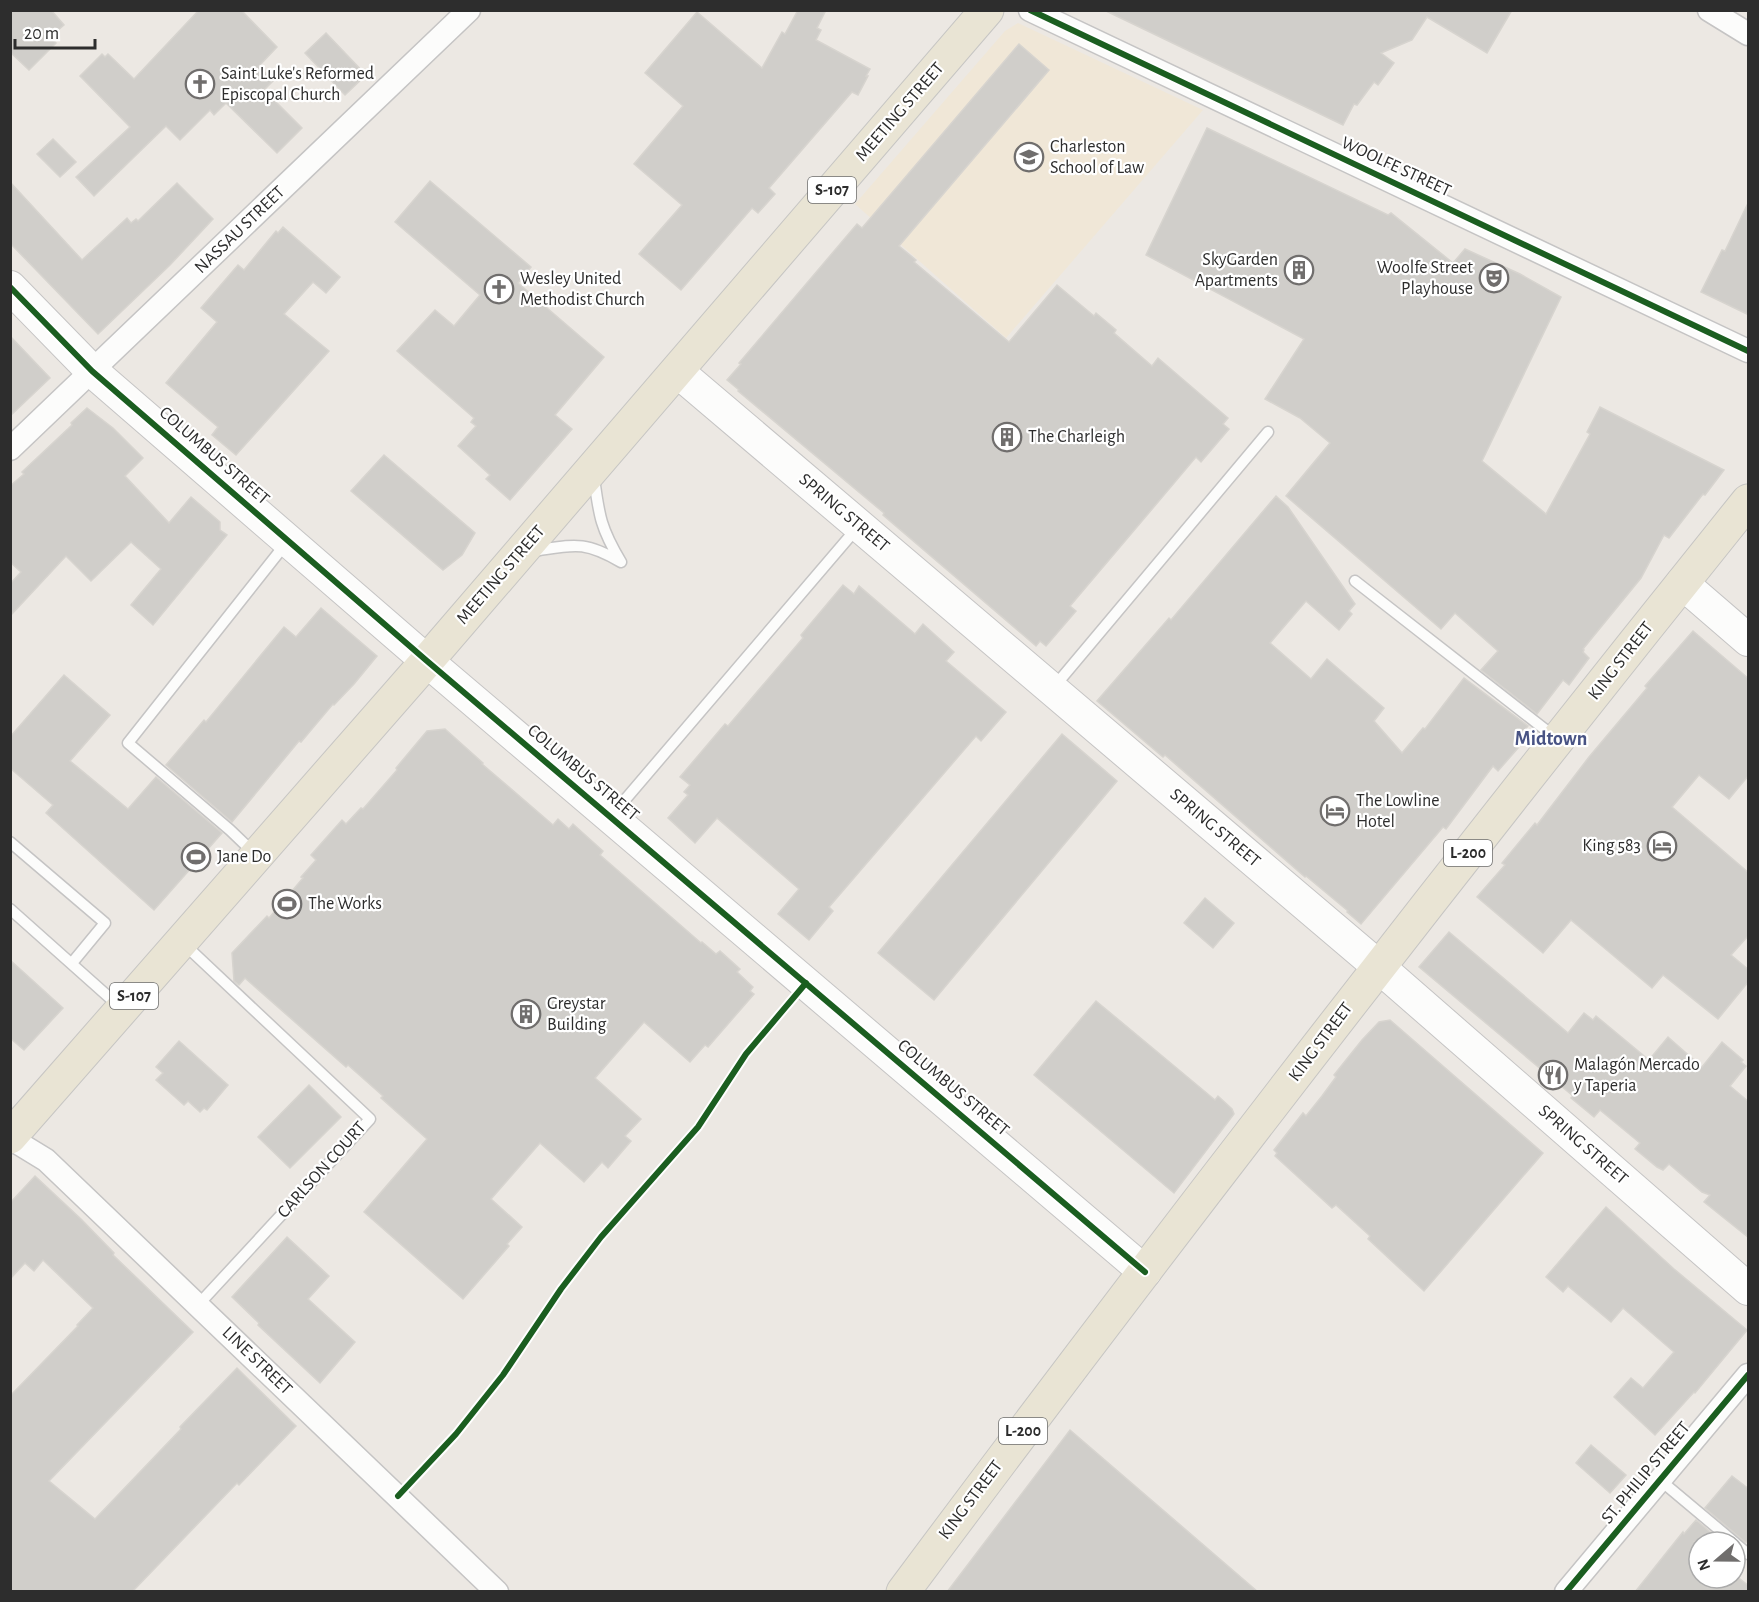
<svg xmlns="http://www.w3.org/2000/svg" width="1759" height="1602" viewBox="0 0 1759 1602" font-family="'Alegreya Sans',sans-serif">
	<style>
		.education { fill: #f0e7d7 }
		.building { fill: #d0ceca; stroke: #d7d4cf; stroke-width: 1.5 }
		.lines { fill: none; stroke-linecap: round; stroke-linejoin: round }
		.lane-casing { stroke: #c5c4c4; stroke-width: 13 }
		.street-casing { stroke: #c5c4c4; stroke-width: 25 }
		.secondary-casing { stroke: #c5c4c4; stroke-width: 34 }
		.primary-casing { stroke: #c6c5c3; stroke-width: 35 }
		.lane { stroke: #fcfcfb; stroke-width: 10 }
		.street { stroke: #fcfcfb; stroke-width: 22 }
		.secondary { stroke: #fcfcfb; stroke-width: 32 }
		.primary { stroke: #e9e4d4; stroke-width: 33 }
		.cycleway-casing { stroke: #fff; stroke-width: 10 }
		.cycleway { stroke: #1b5e20; stroke-width: 6 }
		.labels { text-anchor: middle; dominant-baseline: central; stroke-width: 4.5; stroke-linejoin: round; paint-order: stroke }
		.shield { fill: #fff; stroke: #6c6c6c; stroke-width: 1.5 }
		.shield-label { font-size: 16px; font-weight: bold; fill: #2d2d2d }
		.poi-label { font-size: 18px; fill: #2d2d2d; stroke: #fff; text-anchor: start }
		.street-label { font-size: 18px; fill: #2d2d2d; stroke: #fff }
		.neighbourhood-label { font-size: 20px; font-weight: bold; fill: #485384; stroke: #fff }
	</style>
	<rect width="100%" height="100%" fill="#ece8e3"/>
	<polygon class="education" points="1018,23 1203,110 1006,338 855,204 1005,31"/>
	<g class="building">
		<polygon points="10,10 51,10 64,25 50,37 56,43 29,70 10,52"/>
		<polygon points="199,10 241,10 277,47 259,66 273,81 264,90 302,128 277,153 226,103 214,115 210,110 180,140 166,126 94,196 76,177 130,127 80,76 102,54 105,57 108,54 134,79"/>
		<polygon points="798,10 826,10 817,28 821,30 816,40 870,69 866,76 868,76 858,95 852,92 769,188 775,194 758,213 752,208 681,290 639,254 682,205 634,164 683,106 645,73 697,12 762,68 782,32 785,34"/>
		<polygon points="1104,10 1512,10 1487,53 1427,17 1412,40 1381,53 1394,63 1378,85 1374,82 1357,105 1354,104 1343,125"/>
		<polygon points="326,33 366,75 345,95 305,53"/>
		<polygon points="1019,44 1049,70 899,246 916,260 914,262 1009,342 1057,285 1094,316 1096,313 1116,330 1114,333 1152,366 1158,358 1228,418 1223,424 1229,429 1201,462 1196,457 1153,508 1070,606 1076,611 1046,646 1040,641 1036,646 883,515 884,513 738,391 739,390 727,380 741,364 739,363 857,224 862,228"/>
		<polygon points="1207,128 1388,215 1391,213 1453,263 1465,249 1520,274 1561,297 1482,461 1546,514 1590,434 1587,432 1600,407 1724,470 1705,495 1703,494 1669,538 1664,535 1641,578 1583,649 1584,650 1583,652 1589,658 1569,685 1563,680 1537,714 1481,670 1498,651 1455,613 1441,629 1286,496 1330,443 1300,418 1265,399 1304,339 1146,255"/>
		<polygon points="53,139 76,162 60,177 37,154"/>
		<polygon points="430,181 531,267 518,283 604,357 555,415 572,429 510,500 486,479 490,475 458,446 476,426 471,422 474,418 397,351 435,310 454,326 480,295 395,222"/>
		<polygon points="10,182 82,260 127,218 131,223 136,219 138,221 177,183 213,219 170,265 98,334 10,243"/>
		<polygon points="1749,201 1749,315 1701,292 1722,250 1725,251"/>
		<polygon points="283,227 340,277 326,293 313,282 284,314 329,351 236,455 212,435 218,427 166,383 217,322 201,308 238,265 244,270 276,231 278,233"/>
		<polygon points="10,336 50,378 10,416"/>
		<polygon points="87,408 113,428 143,458 125,476 169,523 191,497 220,522 220,530 227,535 153,625 131,605 161,569 131,542 91,581 66,556 10,616 10,584 21,572 10,562 10,486 24,474 22,472 72,425 71,423"/>
		<polygon points="384,455 475,533 462,555 443,570 351,491"/>
		<polygon points="1276,496 1288,507 1355,604 1349,611 1352,614 1339,630 1306,601 1270,643 1311,679 1327,659 1384,708 1374,721 1402,753 1423,728 1425,729 1464,678 1528,726 1514,744 1518,748 1498,771 1493,766 1446,829 1443,827 1361,924 1347,912 1348,911 1306,876 1305,877 1165,755 1163,757 1097,701 1169,618 1171,620"/>
		<polygon points="843,585 854,594 859,586 915,634 923,624 954,652 946,661 1006,712 981,741 976,736 829,907 833,911 809,940 778,914 799,889 717,818 695,843 668,818 688,795 684,792 690,785 680,777 725,724 728,726 803,638 801,635"/>
		<polygon points="321,608 377,656 354,684 334,705 333,704 301,742 299,741 232,822 166,765 204,720 206,722 284,627 296,637"/>
		<polygon points="1693,631 1749,679 1749,775 1729,799 1699,775 1672,807 1749,873 1749,935 1731,955 1749,970 1749,981 1718,1019 1663,975 1652,988 1571,920 1543,953 1477,897 1505,865 1502,863 1535,823 1537,825 1589,757 1647,688 1645,686"/>
		<polygon points="64,675 110,715 70,761 128,809 156,777 222,833 154,910 46,813 53,805 10,768 10,737"/>
		<polygon points="445,729 483,763 482,764 553,825 558,819 569,829 573,824 603,851 600,855 701,943 702,942 716,954 720,951 740,969 737,972 753,987 750,991 754,994 708,1047 705,1045 690,1062 644,1022 595,1078 641,1119 625,1136 631,1141 608,1168 602,1162 584,1182 540,1143 491,1199 522,1227 507,1244 509,1246 463,1299 364,1212 427,1139 381,1098 383,1096 348,1065 346,1067 245,978 239,985 234,981 232,953 267,916 269,918 303,878 301,877 316,860 311,855 342,820 346,824 361,808 363,809 397,770 396,768 427,731"/>
		<polygon points="1062,734 1117,781 934,1000 878,953"/>
		<polygon points="1205,898 1234,923 1213,948 1184,923"/>
		<polygon points="1449,932 1568,1033 1584,1013 1593,1020 1596,1016 1649,1060 1668,1037 1702,1067 1722,1042 1743,1060 1741,1062 1746,1066 1730,1086 1749,1102 1749,1238 1704,1202 1710,1195 1702,1192 1669,1164 1663,1170 1657,1167 1635,1149 1640,1143 1600,1110 1594,1117 1571,1098 1573,1096 1419,967"/>
		<polygon points="10,960 63,1008 24,1050 10,1038"/>
		<polygon points="1096,1001 1215,1100 1218,1096 1232,1109 1234,1114 1174,1193 1034,1075"/>
		<polygon points="1390,1020 1543,1153 1424,1291 1368,1239 1370,1236 1336,1205 1332,1208 1275,1156 1277,1153 1274,1150 1303,1113 1306,1116 1322,1096 1336,1077 1334,1075 1362,1040 1379,1022"/>
		<polygon points="179,1041 228,1085 207,1110 204,1108 200,1112 188,1101 184,1105 156,1080 163,1073 156,1067"/>
		<polygon points="309,1085 341,1117 290,1168 258,1137"/>
		<polygon points="35,1176 81,1219 114,1253 113,1255 193,1332 49,1481 95,1519 181,1429 180,1427 237,1368 296,1426 239,1485 237,1483 132,1592 10,1592 10,1396 78,1326 77,1325 93,1308 43,1260 34,1271 25,1263 10,1279 10,1203"/>
		<polygon points="1606,1207 1674,1269 1747,1330 1695,1393 1694,1392 1655,1435 1614,1397 1631,1378 1643,1388 1674,1352 1623,1308 1611,1322 1568,1286 1563,1292 1546,1277"/>
		<polygon points="287,1237 329,1276 308,1299 355,1342 320,1383 258,1325 259,1323 232,1297"/>
		<polygon points="1070,1430 1258,1592 947,1592"/>
		<polygon points="1591,1445 1626,1475 1610,1493 1576,1463"/>
		<polygon points="1732,1476 1749,1489 1749,1542 1745,1542 1705,1508"/>
		<polygon points="1696,1520 1722,1542 1695,1542 1699,1545 1699,1578 1735,1578 1735,1575 1749,1586 1749,1592 1635,1592 1683,1532 1684,1534"/>
	</g>
	<g class="lines">
		<g class="lane-casing">
			<g id="lane">
				<path d="M533,551c41,-6 50,-11 88,11 -20,-33 -22,-46 -27,-84"/>
				<polyline points="1355,581 1556,738"/>
				<polyline points="1054,687 1268,432"/>
				<polyline points="612,815 857,528"/>
				<polyline points="10,842 105,923 72,963"/>
				<polyline points="255,854 230,830 128,743 287,542"/>
				<polyline points="10,909 120,1007"/>
				<polyline points="184,944 370,1119 198,1305"/>
				<polyline points="1660,1480 1734,1542"/>
				<polyline points="1735,1543 1748,1554"/>
			</g>
		</g>
		<g class="street-casing">
			<g id="street">
				<polyline points="1030,10 1748,351"/>
				<polyline points="1709,10 1748,34"/>
				<polyline points="10,449 469,10"/>
				<polyline points="10,1138 46,1160 497,1592"/>
				<polyline points="1566,1592 1748,1375"/>
			</g>
		</g>
		<g class="secondary-casing">
			<g id="secondary">
				<polyline points="10,287 92,371 427,661 1145,1272"/>
				<polyline points="677,371 1379,967 1748,1289"/>
				<polyline points="1682,583 1748,640"/>
			</g>
		</g>
		<g class="primary-casing">
			<g id="primary">
				<polyline points="10,1137 427,661 987,10"/>
				<path d="M903,1592c275,-369 557,-733 845,-1091"/>
			</g>
		</g>
		<use href="#lane" class="lane"/>
		<use href="#street" class="street"/>
		<use href="#secondary" class="secondary"/>
		<use href="#primary" class="primary"/>
		<g class="cycleway-casing">
			<g id="cycleway">
				<polyline points="1030,10 1748,351"/>
				<polyline points="10,287 92,371 427,661 1145,1272"/>
				<polyline points="398,1496 456,1434 503,1375 561,1289 601,1237 698,1127 746,1054 806,983"/>
				<polyline points="1566,1592 1748,1375"/>
			</g>
		</g>
		<use href="#cycleway" class="cycleway"/>
	</g>
	<defs>
		<g id="church-ring" transform="scale(1.5)"><circle r="9.5" fill="#fff" stroke="#706e6d" stroke-width="1.5"/><path d="M-1.2-6h2.4v3.5h3.3v2.4h-3.3V6h-2.4V-.1h-3.3v-2.4h3.3Z" fill="#706e6d"/></g>
		<g id="university-ring" transform="scale(1.5)"><circle r="9.5" fill="#fff" stroke="#706e6d" stroke-width="1.5"/><path d="M0-5L7-2L0 1L-7-2ZM-4 1L0 2.5L4 1V4Q0 6-4 4Z" fill="#706e6d"/></g>
		<g id="building-ring" transform="scale(1.5)"><circle r="9.5" fill="#fff" stroke="#706e6d" stroke-width="1.5"/><path d="M-4-6H4V6H1V3H-1V6H-4ZM-2.5-4.3h1.7v1.8h-1.7ZM.8-4.3h1.7v1.8H.8ZM-2.5-1h1.7V.8h-1.7ZM.8-1h1.7V.8H.8Z" fill="#706e6d"/></g>
		<g id="theatre-ring" transform="scale(1.5)"><circle r="9.5" fill="#fff" stroke="#706e6d" stroke-width="1.5"/><path d="M-5-5.5Q0-4 5-5.5V0Q5 5 0 6Q-5 5-5 0ZM-3.3-2.5H-1v1.5H-3.3ZM1-2.5H3.3v1.5H1ZM-2.8 1Q0 5.5 2.8 1Z" fill="#706e6d"/></g>
		<g id="hotel-ring" transform="scale(1.5)"><circle r="9.5" fill="#fff" stroke="#706e6d" stroke-width="1.5"/><path d="M-6-4.5h1.5V1H6V5H4.5V3h-9V5H-6ZM-4 0a1.8 1.8 0 1 1 3.6 0ZM.5 0V-2.5h3Q6-2.5 6 0Z" fill="#706e6d"/></g>
		<g id="stadium-ring" transform="scale(1.5)"><circle r="9.5" fill="#fff" stroke="#706e6d" stroke-width="1.5"/><path d="M0-5a6.5 5 0 1 0 0 10a6.5 5 0 1 0 0-10ZM-3.5-1.8h7v3.6h-7Z" fill="#706e6d"/></g>
		<g id="restaurant-ring" transform="scale(1.5)"><circle r="9.5" fill="#fff" stroke="#706e6d" stroke-width="1.5"/><path d="M-5-6h1v4h1v-4h1v4h1v-4h1v5L-1.5 .5V6h-2V.5L-5-1ZM5-6V6H3V1.5H1.5Q1.5-4 5-6Z" fill="#706e6d"/></g>
	</defs>
	<g fill-rule="evenodd">
		<use href="#church-ring" x="200" y="84"/>
		<use href="#university-ring" x="1029" y="157"/>
		<use href="#building-ring" x="1299" y="270"/>
		<use href="#theatre-ring" x="1494" y="278"/>
		<use href="#church-ring" x="499" y="289"/>
		<use href="#building-ring" x="1007" y="437"/>
		<use href="#hotel-ring" x="1335" y="811"/>
		<use href="#hotel-ring" x="1662" y="846"/>
		<use href="#stadium-ring" x="196" y="857"/>
		<use href="#stadium-ring" x="287" y="904"/>
		<use href="#building-ring" x="526" y="1014"/>
		<use href="#restaurant-ring" x="1553" y="1075"/>
	</g>
	<g class="labels">
		<g class="shield">
			<rect x="808" y="177" width="48" height="26" rx="4.5"/>
			<rect x="1444" y="840" width="48" height="26" rx="4.5"/>
			<rect x="110" y="983" width="48" height="26" rx="4.5"/>
			<rect x="999" y="1418" width="48" height="26" rx="4.5"/>
		</g>
		<g class="shield-label">
			<text x="832" y="190">S-107</text>
			<text x="1468" y="853">L-200</text>
			<text x="134" y="996">S-107</text>
			<text x="1023" y="1431">L-200</text>
		</g>
		<g class="poi-label">
			<text x="221" y="74">Saint Luke's Reformed<tspan x="221" dy="21">Episcopal Church</tspan></text>
			<text x="1050" y="147">Charleston<tspan x="1050" dy="21">School of Law</tspan></text>
			<text x="1278" y="260" text-anchor="end">SkyGarden<tspan x="1278" dy="21">Apartments</tspan></text>
			<text x="1473" y="268" text-anchor="end">Woolfe Street<tspan x="1473" dy="21">Playhouse</tspan></text>
			<text x="520" y="279">Wesley United<tspan x="520" dy="21">Methodist Church</tspan></text>
			<text x="1028" y="437">The Charleigh</text>
			<text x="1356" y="801">The Lowline<tspan x="1356" dy="21">Hotel</tspan></text>
			<text x="1641" y="846" text-anchor="end">King 583</text>
			<text x="217" y="857">Jane Do</text>
			<text x="308" y="904">The Works</text>
			<text x="547" y="1004">Greystar<tspan x="547" dy="21">Building</tspan></text>
			<text x="1574" y="1065">Malagón Mercado<tspan x="1574" dy="21">y Taperia</tspan></text>
		</g>
		<g class="street-label">
			<text transform="translate(900 112) rotate(-49)">MEETING STREET</text>
			<text transform="translate(1396 167) rotate(25)">WOOLFE STREET</text>
			<text transform="translate(240 230) rotate(-44)">NASSAU STREET</text>
			<text transform="translate(214 456) rotate(41)">COLUMBUS STREET</text>
			<text transform="translate(844 513) rotate(40)">SPRING STREET</text>
			<text transform="translate(501 575) rotate(-49)">MEETING STREET</text>
			<text transform="translate(1621 661) rotate(-52)">KING STREET</text>
			<text transform="translate(583 773) rotate(40)">COLUMBUS STREET</text>
			<text transform="translate(1215 828) rotate(40)">SPRING STREET</text>
			<text transform="translate(1321 1042) rotate(-53)">KING STREET</text>
			<text transform="translate(953 1088) rotate(40)">COLUMBUS STREET</text>
			<text transform="translate(1583 1145) rotate(41)">SPRING STREET</text>
			<text transform="translate(322 1170) rotate(-48)">CARLSON COURT</text>
			<text transform="translate(257 1361) rotate(44)">LINE STREET</text>
			<text transform="translate(1646 1473) rotate(-50)">ST. PHILIP STREET</text>
			<text transform="translate(971 1500) rotate(-53)">KING STREET</text>
		</g>
		<g class="neighbourhood-label">
			<text x="1551" y="739">Midtown</text>
		</g>
	</g>
	<rect width="1759" height="1602" fill="none" stroke="#2d2d2d" stroke-width="24"/>
	<g transform="translate(1717 1560) rotate(250)"><circle r="28" fill="#ffffff" stroke="#ababab" stroke-width="1.5"/>
	<path d="M0-4.5L10 22L0 15L-10 22Z" fill="#706e6d"/>
	<text y="-9" font-size="16" font-weight="bold" text-anchor="middle" fill="#2d2d2d">N</text>
	</g>
	<path d="M15 39v9h80v-9" fill="none" stroke="#2d2d2d" stroke-width="3"/>
	<text x="24" y="39" font-size="18" fill="#2d2d2d" stroke="#ffffff" stroke-width="4.5" paint-order="stroke">20 m</text>
</svg>
